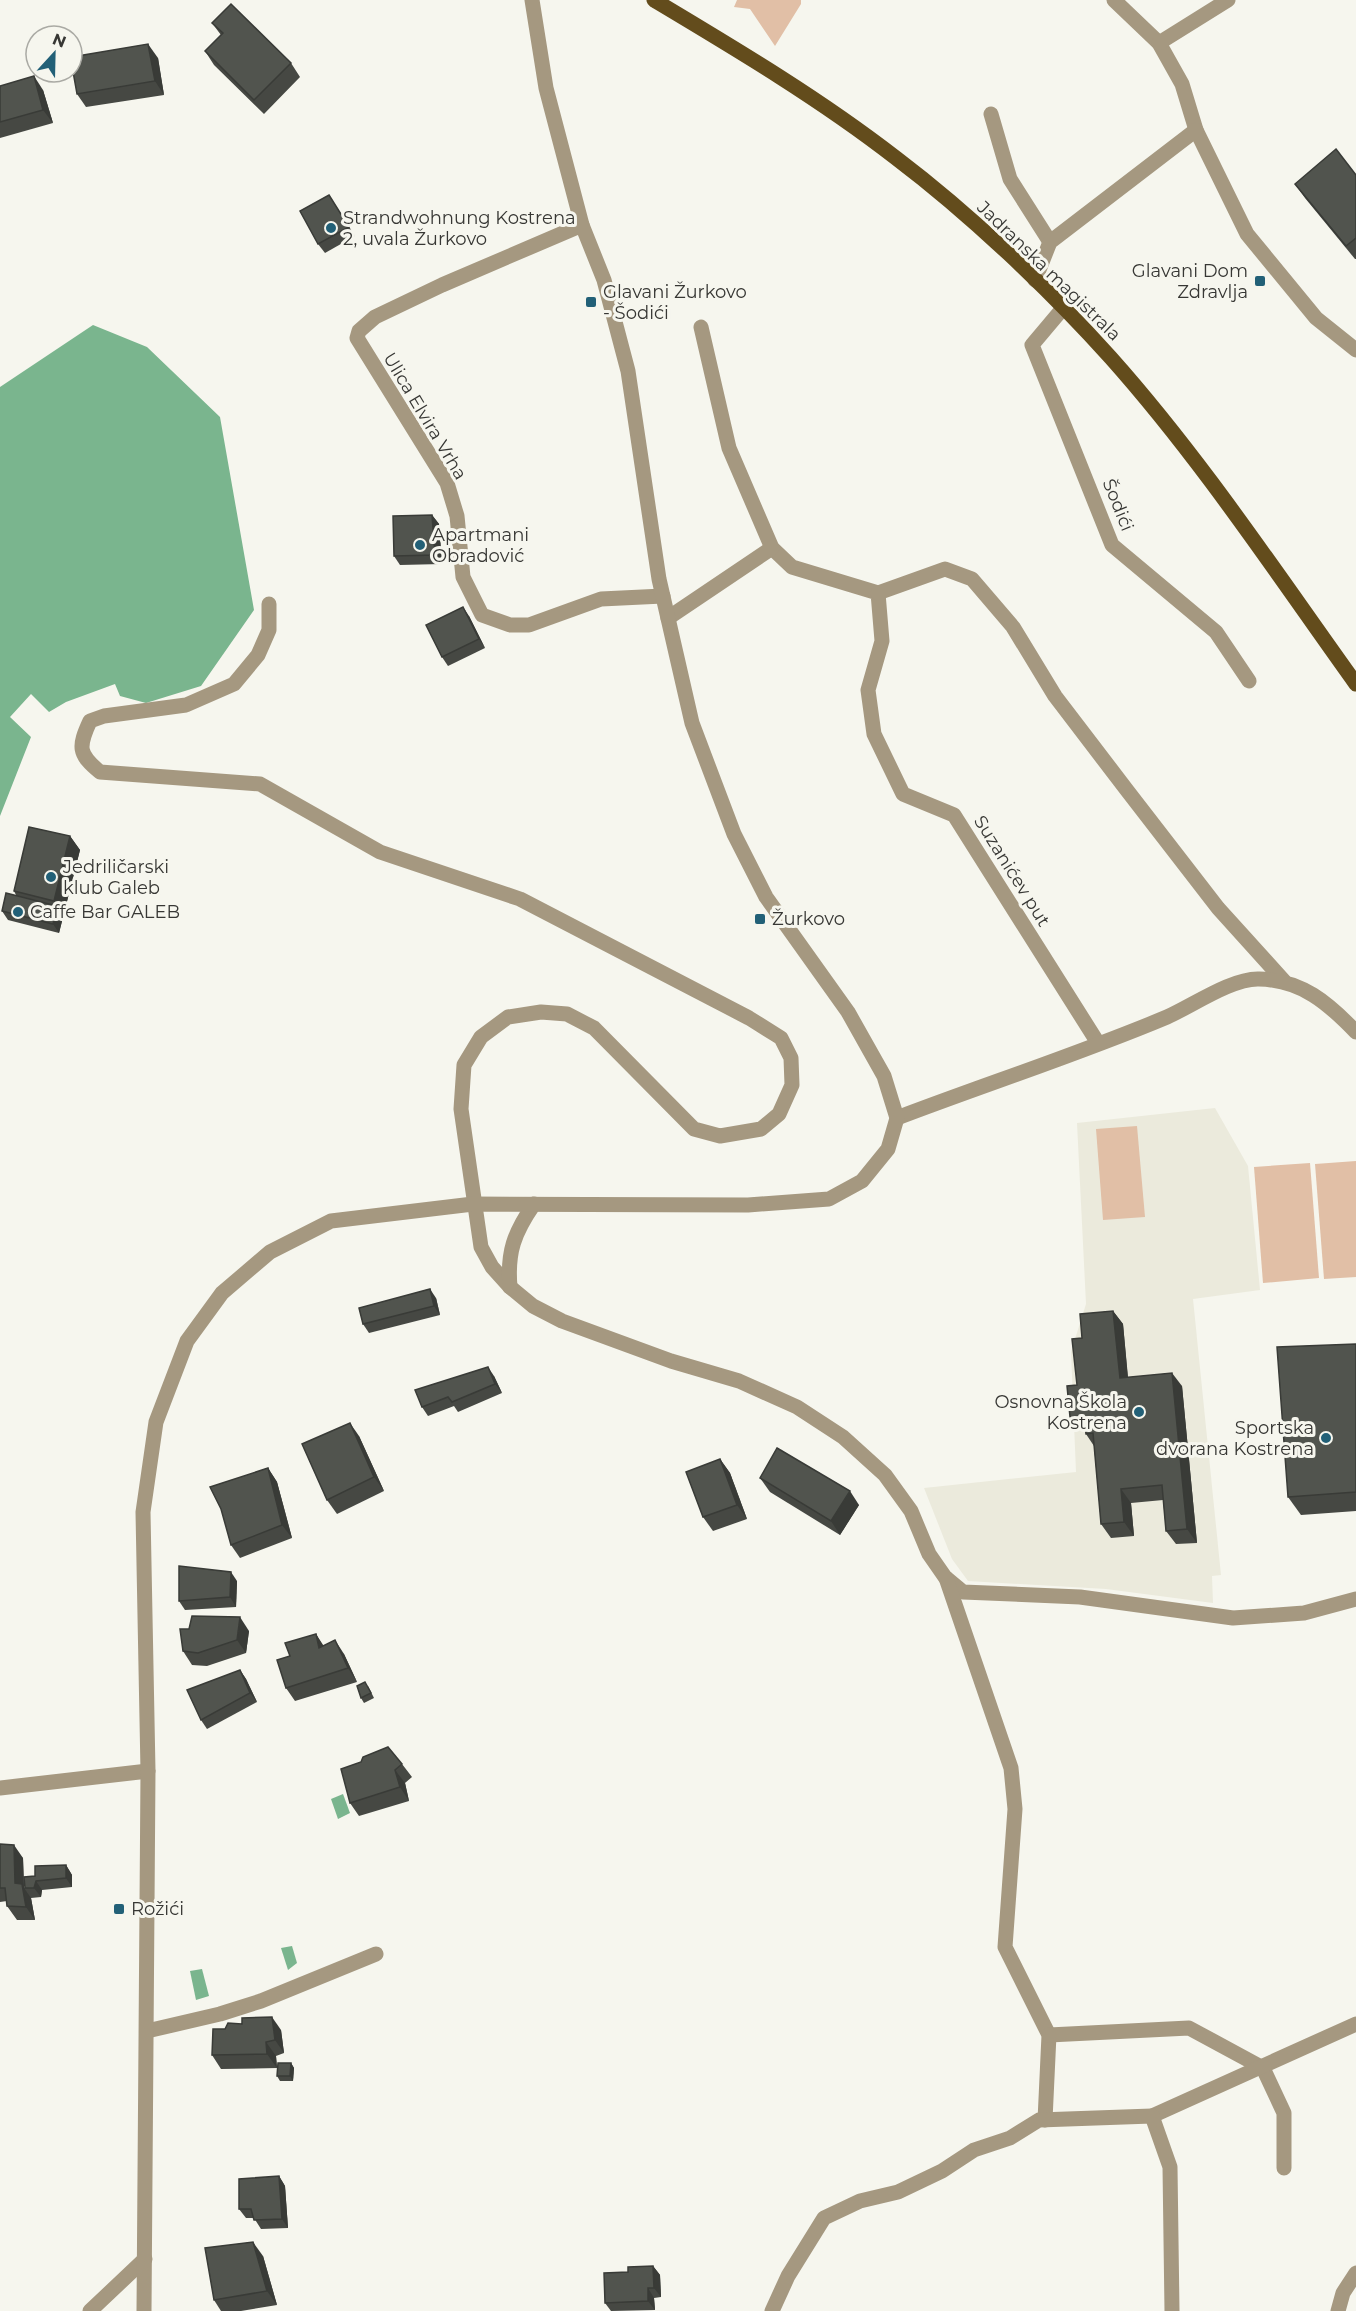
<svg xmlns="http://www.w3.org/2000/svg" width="1356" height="2311" viewBox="0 0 1356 2311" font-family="Montserrat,sans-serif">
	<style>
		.built { fill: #ebeadc }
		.green { fill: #e1bfa6 }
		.water { fill: #7ab58e }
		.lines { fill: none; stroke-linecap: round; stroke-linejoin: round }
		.minor { stroke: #a59880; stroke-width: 15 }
		.major { stroke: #634c1c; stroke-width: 15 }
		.wall { fill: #464843 }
		.shaded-wall { fill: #393b37 }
		.building { fill: #51544e; stroke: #393b37; stroke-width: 1.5 }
		.poi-dot { fill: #226077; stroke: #f6f6ee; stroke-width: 2 }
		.labels { text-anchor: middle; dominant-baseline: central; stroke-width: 6; stroke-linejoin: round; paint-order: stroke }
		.poi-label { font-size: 18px; fill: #373734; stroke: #f6f6ee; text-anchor: start }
		.street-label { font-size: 18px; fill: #373734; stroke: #f6f6ee }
	</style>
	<rect width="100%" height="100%" fill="#f6f6ee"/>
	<polygon class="built" points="1215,1108 1248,1166 1260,1290 1193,1299 1221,1575 1212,1576 1213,1603 1106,1589 968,1581 952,1559 924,1488 1076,1472 1071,1352 1086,1304 1077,1123"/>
	<g class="green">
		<polygon points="737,0 801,0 801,4 775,46 750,9 734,7"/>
		<polygon points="1137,1126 1145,1217 1103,1220 1096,1129"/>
		<polygon points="1356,1161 1356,1277 1324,1279 1315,1164"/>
		<polygon points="1310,1163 1319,1278 1263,1283 1254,1167"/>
	</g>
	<g class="water">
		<polygon points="93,325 147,347 220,417 254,610 201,686 146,703 120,696 115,684 66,702 49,712 31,694 10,717 31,737 0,816 0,387"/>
		<polygon points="343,1794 350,1813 338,1819 331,1799"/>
		<polygon points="292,1946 297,1963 288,1970 281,1948"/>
		<polygon points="202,1969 209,1996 196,2000 190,1971"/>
	</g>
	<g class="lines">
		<g class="minor">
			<polyline points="1114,0 1159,43 1182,84 1196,130 1247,234 1316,318 1356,350"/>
			<polyline points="1159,43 1228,0"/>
			<polyline points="991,114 1010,179 1050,242"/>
			<polyline points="582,225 442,285 375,317 359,331 357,338 447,483 457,516 463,577 482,615 510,625 529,625 601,599 663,596"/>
			<polyline points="1035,280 1050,242 1196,130"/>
			<polyline points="1064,307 1032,345 1112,545 1216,632 1249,681"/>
			<polyline points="701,327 729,448 772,548 792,567 878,593 882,641 868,690 874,734 903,794 954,815 1098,1043"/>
			<polyline points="878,593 945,569 972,579 1013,627 1055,696 1126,789 1218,908 1284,981"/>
			<path d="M269,604v26l-11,25 -24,29 -48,21 -82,11 -14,5c-12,26 -12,33 10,51l160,12 120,68 140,47 229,119 32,20 10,20 1,27 -13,29 -18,15 -41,7 -26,-7 -100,-101 -27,-14 -26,-2 -33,5 -27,20 -17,28 -3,44 20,138 11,20 18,20 23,19 29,15 109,40 68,20 58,26 46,30 42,38 26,36 18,43 16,23 18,15 117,5 153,21 71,-5 52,-14"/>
			<polyline points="668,618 772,548"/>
			<path d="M897,1118c89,-34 182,-64 270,-101 25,-11 65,-39 92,-38 43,1 69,24 97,53"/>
			<path d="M510,1287c-3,-35 4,-54 24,-83"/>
			<polyline points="946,1578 1011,1768 1015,1809 1005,1947 1049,2035 1045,2120"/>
			<polyline points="0,1788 148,1771"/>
			<polyline points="147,2031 220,2014 261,2001 376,1954"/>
			<polyline points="1049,2035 1189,2028 1263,2068 1284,2113 1284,2168"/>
			<polyline points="1152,2116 1356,2024"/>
			<polyline points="90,2311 145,2259"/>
			<polyline points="144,2311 148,1771 143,1512 156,1422 187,1341 222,1293 270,1252 331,1221 473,1204 748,1205 829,1199 862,1181 888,1149 897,1118 884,1076 848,1012 766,897 734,834 692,723 659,579 628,371 604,280 582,225 546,88 532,0"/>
			<polyline points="772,2311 788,2276 824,2218 860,2201 898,2192 942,2171 974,2150 1010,2138 1039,2120 1152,2116 1170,2167 1172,2311"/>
			<polyline points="1338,2311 1343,2293 1356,2273"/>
		</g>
		<path class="major" d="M654,0c82,49 166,99 242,158 74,56 153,131 215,200 90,101 166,216 245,326"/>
	</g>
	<g class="wall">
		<polygon points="212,23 291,63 300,77 264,114 214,65 205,51 221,35"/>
		<polygon points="158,58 164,95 86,107 77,94"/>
		<polygon points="0,86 43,90 53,123 0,138"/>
		<polygon points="1356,175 1356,259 1355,259 1305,198 1295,184"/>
		<polygon points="329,195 355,236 325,253 318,244"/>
		<polygon points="432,515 439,524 442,564 400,565 394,556"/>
		<polygon points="469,616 485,648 448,666 442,657"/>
		<polygon points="70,836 80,850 59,933 8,920 2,911 16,895 14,891"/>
		<polygon points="436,1298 440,1315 369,1333 363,1324"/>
		<polygon points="1113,1311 1123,1324 1128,1377 1182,1386 1197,1543 1176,1544 1166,1531 1163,1500 1131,1503 1134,1536 1111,1538 1101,1524 1094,1446 1086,1434 1085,1430 1080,1430 1070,1417 1077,1385 1082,1338"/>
		<polygon points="1356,1344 1356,1511 1301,1515 1288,1497"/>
		<polygon points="494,1376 502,1393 458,1412 454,1406 428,1416 422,1407"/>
		<polygon points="359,1436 384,1491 337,1514 327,1500"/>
		<polygon points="720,1459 730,1473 747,1519 713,1531 703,1517"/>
		<polygon points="268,1468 277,1482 292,1538 240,1558 231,1545"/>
		<polygon points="760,1478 859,1505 840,1535 770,1492"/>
		<polygon points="237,1581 236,1607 185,1610 179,1601"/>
		<polygon points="249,1631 246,1653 207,1666 192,1665 183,1651"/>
		<polygon points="316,1634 323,1646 344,1654 357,1682 295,1701 286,1688 290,1656"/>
		<polygon points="240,1670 246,1679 257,1702 207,1729 201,1720"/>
		<polygon points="368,1686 374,1698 364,1703 361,1698"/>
		<polygon points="402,1764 412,1777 405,1783 409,1801 359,1816 350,1803"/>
		<polygon points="0,1844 23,1858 24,1888 35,1876 66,1865 72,1875 72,1887 42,1890 41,1897 31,1898 35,1920 17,1920 7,1906 7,1901 0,1902"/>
		<polygon points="281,2030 284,2053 276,2056 277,2068 221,2069 212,2055"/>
		<polygon points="291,2063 294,2068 293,2081 280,2081 277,2076"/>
		<polygon points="279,2176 285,2186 288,2228 261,2229 254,2218 246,2218 239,2209"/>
		<polygon points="263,2256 277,2305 241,2311 221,2311 214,2300"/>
		<polygon points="653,2266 660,2275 661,2297 654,2298 655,2310 611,2311 605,2303 628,2272"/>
	</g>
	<g class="shaded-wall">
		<polygon points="148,44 158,58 164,95 155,81"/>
		<polygon points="34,76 43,90 53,123 43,110"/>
		<polygon points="432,515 439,524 442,564 435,555"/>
		<polygon points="463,607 469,616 485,648 479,639"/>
		<polygon points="70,836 80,850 59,933 53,924 57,906 54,901"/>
		<polygon points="430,1289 436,1298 440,1315 434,1306"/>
		<polygon points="1113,1311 1123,1324 1129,1391 1120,1378"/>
		<polygon points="488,1367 494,1376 502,1393 495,1384"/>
		<polygon points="1172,1373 1182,1386 1197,1543 1187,1529"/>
		<polygon points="350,1423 359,1436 384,1491 374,1477"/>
		<polygon points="720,1459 730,1473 747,1519 737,1505"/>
		<polygon points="268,1468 277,1482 292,1538 282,1525"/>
		<polygon points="1121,1489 1131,1503 1134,1536 1124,1522"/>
		<polygon points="850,1491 859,1505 840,1535 831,1521"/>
		<polygon points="231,1572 237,1581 236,1607 230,1597"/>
		<polygon points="240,1617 249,1631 246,1653 237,1640"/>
		<polygon points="316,1634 325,1648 319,1648"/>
		<polygon points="335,1640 344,1654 357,1682 348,1668"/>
		<polygon points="240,1670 246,1679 257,1702 250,1693"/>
		<polygon points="395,1770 405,1783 409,1801 400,1787"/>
		<polygon points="14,1845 23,1858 24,1888 31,1898 35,1920 26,1907 15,1883"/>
		<polygon points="66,1865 72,1875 72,1887 66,1878"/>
		<polygon points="36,1881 42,1890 41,1897 34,1888"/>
		<polygon points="272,2017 281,2030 284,2053 275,2040"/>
		<polygon points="266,2042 276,2056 277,2068 267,2054"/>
		<polygon points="291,2063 294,2068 293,2081 290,2076"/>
		<polygon points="279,2176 285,2186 288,2228 282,2219"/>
		<polygon points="253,2242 263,2256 277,2305 267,2291"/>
		<polygon points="653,2266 660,2275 661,2297 654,2288"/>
		<polygon points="648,2288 654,2298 655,2310 648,2301"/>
	</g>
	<g class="building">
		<polygon points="231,4 291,63 254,100 205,51 223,33 212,23"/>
		<polygon points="148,44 155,81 77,94 72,66 72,57"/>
		<polygon points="34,76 43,110 0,122 0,86"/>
		<polygon points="1336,149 1356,175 1356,238 1346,246 1295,184"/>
		<polygon points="329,195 349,227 318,244 300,211"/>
		<polygon points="432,515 435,555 394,556 393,516"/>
		<polygon points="463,607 479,639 442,657 426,625"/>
		<polygon points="29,827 70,836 54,901 14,891"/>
		<polygon points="6,893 57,906 53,924 2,911"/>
		<polygon points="430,1289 434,1306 363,1324 359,1308"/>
		<polygon points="1113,1311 1120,1378 1172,1373 1187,1529 1166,1531 1162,1485 1121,1489 1124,1522 1101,1524 1093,1433 1086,1434 1084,1416 1070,1417 1067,1386 1077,1385 1072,1339 1082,1338 1080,1314"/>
		<polygon points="1356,1344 1356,1492 1288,1497 1277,1347"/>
		<polygon points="488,1367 495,1384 452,1402 448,1397 422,1407 415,1390"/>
		<polygon points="350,1423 374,1477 327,1500 302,1444"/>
		<polygon points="777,1448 850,1491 831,1521 760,1478"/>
		<polygon points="720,1459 737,1505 703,1517 686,1472"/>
		<polygon points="268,1468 282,1525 231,1545 221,1509 210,1487"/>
		<polygon points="179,1566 231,1572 230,1597 179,1601"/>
		<polygon points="192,1616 240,1617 237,1640 198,1653 183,1651 180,1629 189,1629"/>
		<polygon points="316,1634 319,1648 335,1640 348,1668 286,1688 277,1660 290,1656 285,1643"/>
		<polygon points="240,1670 250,1693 201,1720 187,1690"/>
		<polygon points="365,1682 371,1693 361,1698 357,1686"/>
		<polygon points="388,1747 402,1764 395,1770 400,1787 350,1803 341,1769 361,1762 363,1757"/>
		<polygon points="0,1844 14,1845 15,1883 22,1884 26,1907 7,1906 5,1888 0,1888"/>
		<polygon points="66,1865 66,1878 36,1881 34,1888 25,1888 24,1877 35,1876 35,1866"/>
		<polygon points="272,2017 275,2040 266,2042 267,2054 212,2055 213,2029 225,2029 228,2023 242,2024 242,2018"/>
		<polygon points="278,2063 291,2063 290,2076 277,2076"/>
		<polygon points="279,2176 282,2219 254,2220 251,2209 239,2209 239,2179"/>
		<polygon points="253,2242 267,2291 214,2300 205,2248"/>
		<polygon points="653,2266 654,2288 648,2288 648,2301 605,2303 604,2273 628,2272 628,2267"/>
	</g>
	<g class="poi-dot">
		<circle cx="331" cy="228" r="6"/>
		<rect x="1254" y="275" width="12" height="12" rx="3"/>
		<rect x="585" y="296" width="12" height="12" rx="3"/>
		<circle cx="420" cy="545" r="6"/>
		<circle cx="51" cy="877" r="6"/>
		<circle cx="18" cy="912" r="6"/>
		<rect x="754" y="913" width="12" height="12" rx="3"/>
		<circle cx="1139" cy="1412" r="6"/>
		<circle cx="1326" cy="1438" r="6"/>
		<rect x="113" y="1903" width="12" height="12" rx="3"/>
	</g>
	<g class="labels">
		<g class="poi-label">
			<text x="343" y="218">Strandwohnung Kostrena<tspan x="343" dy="21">2, uvala Žurkovo</tspan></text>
			<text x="1248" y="271" text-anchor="end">Glavani Dom<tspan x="1248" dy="21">Zdravlja</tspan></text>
			<text x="603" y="292">Glavani Žurkovo<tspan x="603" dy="21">- Šodići</tspan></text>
			<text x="432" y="535">Apartmani<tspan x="432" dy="21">Obradović</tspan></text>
			<text x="63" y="867">Jedriličarski<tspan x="63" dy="21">klub Galeb</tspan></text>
			<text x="30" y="912">Caffe Bar GALEB</text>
			<text x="772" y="919">Žurkovo</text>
			<text x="1127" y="1402" text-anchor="end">Osnovna Škola<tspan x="1127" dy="21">Kostrena</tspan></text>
			<text x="1314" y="1428" text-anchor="end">Sportska<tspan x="1314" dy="21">dvorana Kostrena</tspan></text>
			<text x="131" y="1909">Rožići</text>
		</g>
		<g class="street-label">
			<text transform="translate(1049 271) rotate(44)">Jadranska magistrala</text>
			<text transform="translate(425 416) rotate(59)">Ulica Elvira Vrha</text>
			<text transform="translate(1118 505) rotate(68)">Šodići</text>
			<text transform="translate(1012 871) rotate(58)">Suzanićev put</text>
		</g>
	</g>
	<g transform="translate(54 54) rotate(22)"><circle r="28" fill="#f6f6ee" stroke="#aaaaa4" stroke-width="1.5"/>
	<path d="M0-4.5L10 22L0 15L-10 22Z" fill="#226077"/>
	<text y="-9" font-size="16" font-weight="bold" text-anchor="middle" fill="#373734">N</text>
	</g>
</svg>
